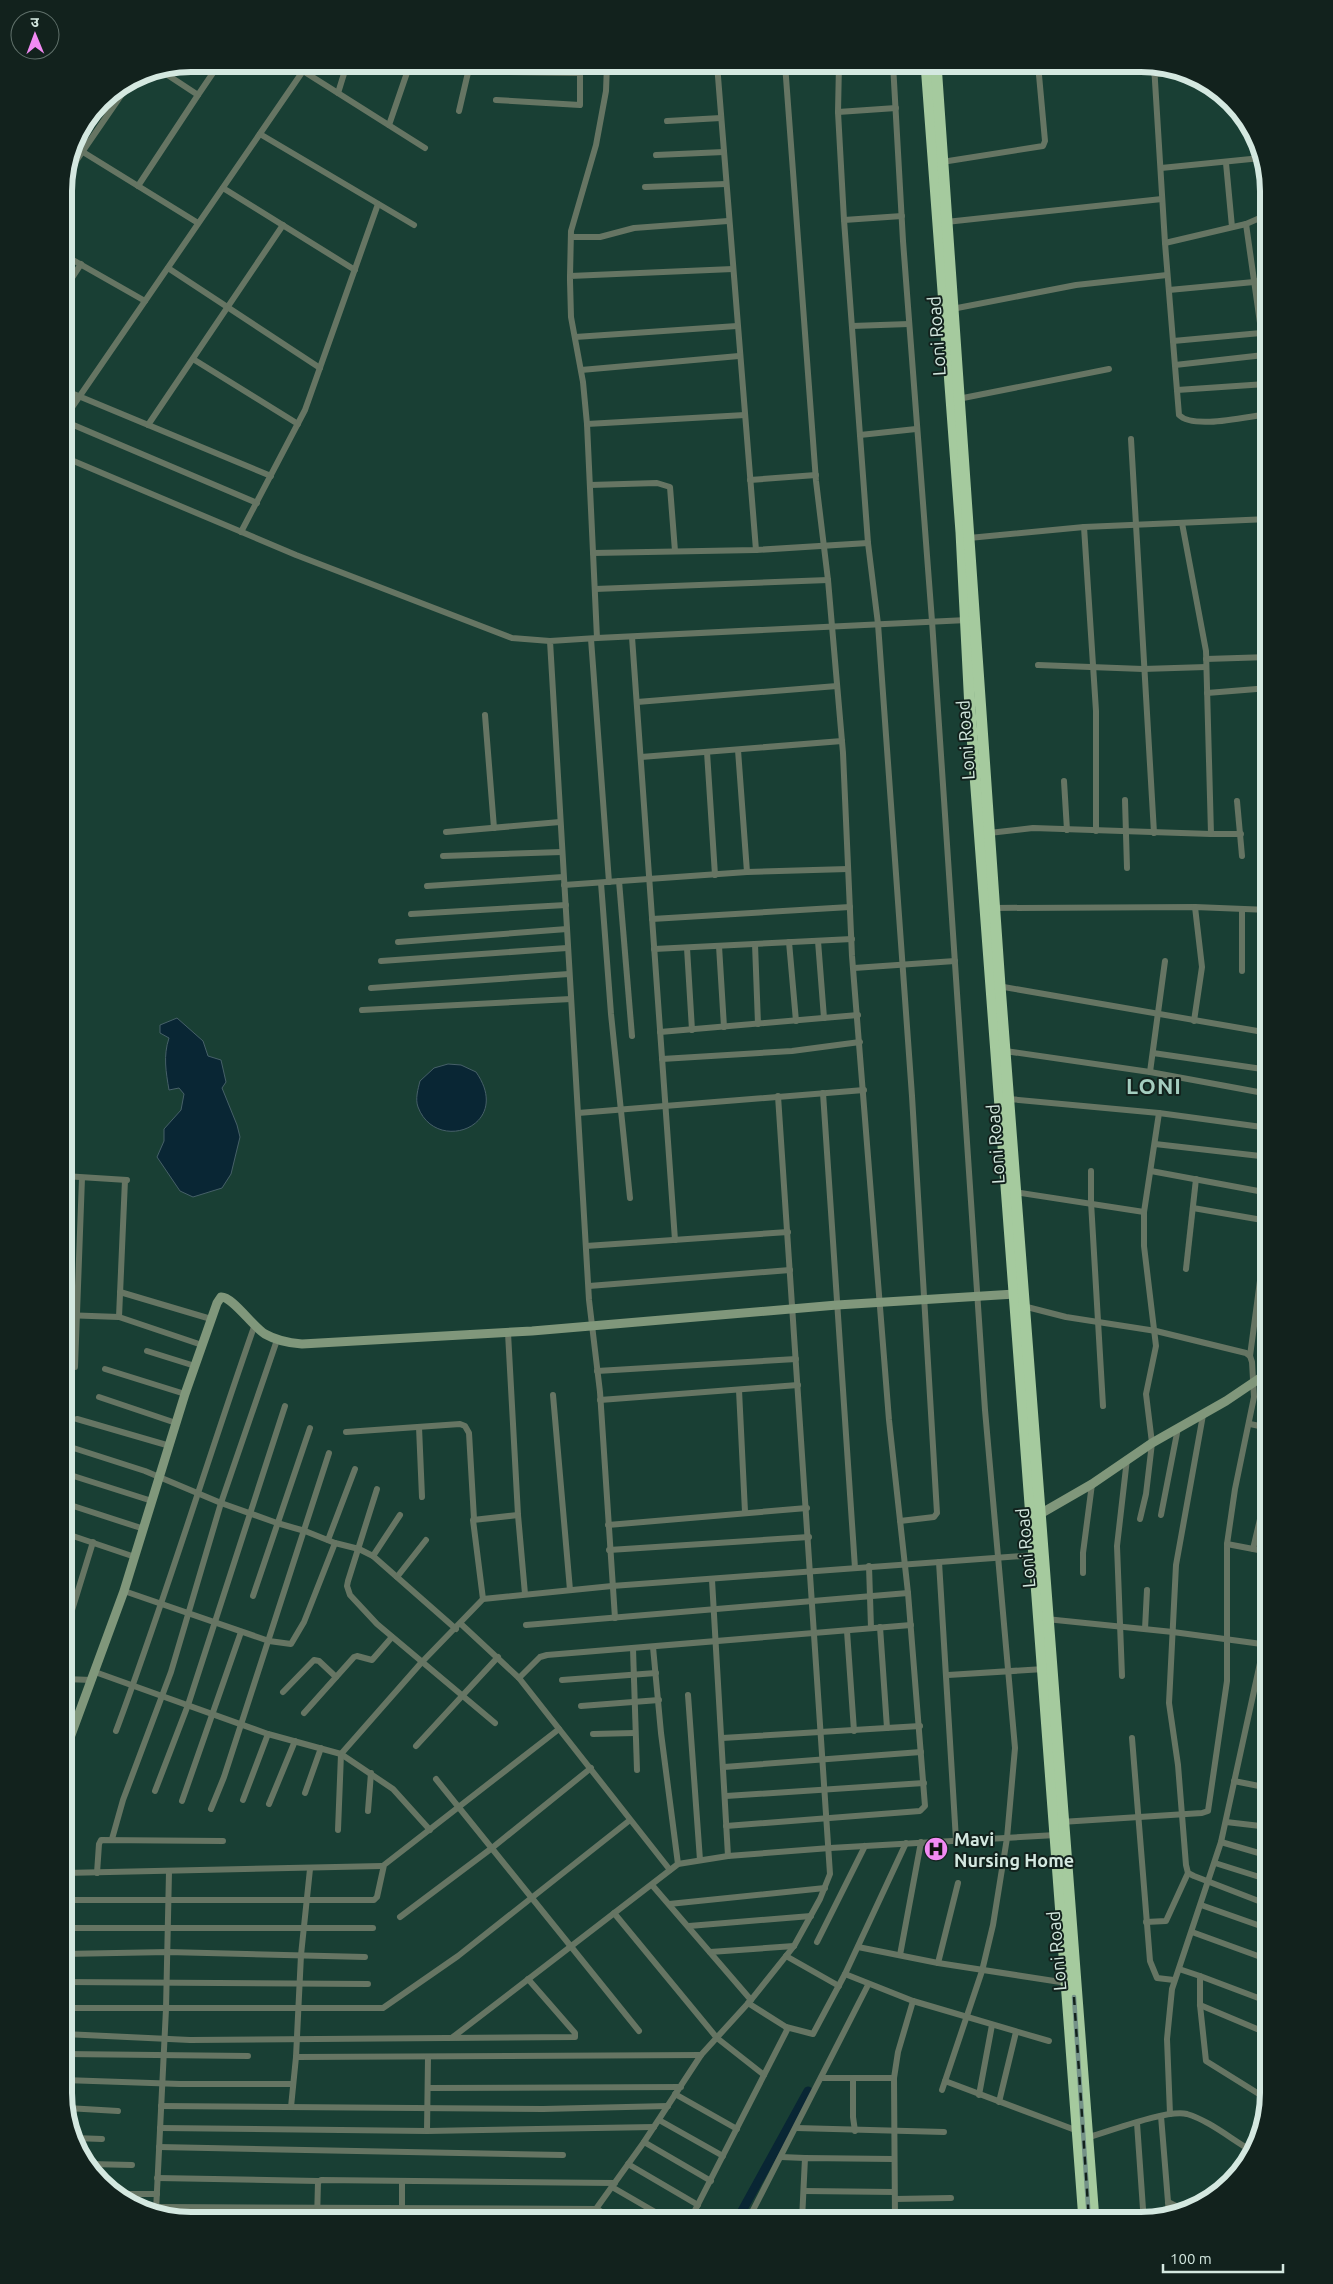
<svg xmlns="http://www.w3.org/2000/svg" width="1333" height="2284" viewBox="0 0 1333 2284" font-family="Ubuntu,'Noto Sans Devanagari',sans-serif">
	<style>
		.water { fill: #092634; stroke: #466068 }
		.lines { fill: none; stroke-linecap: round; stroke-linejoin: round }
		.canal { stroke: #092634; stroke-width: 9 }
		.street { stroke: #667563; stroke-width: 6 }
		.secondary { stroke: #80977b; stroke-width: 9 }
		.highway { stroke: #a5ca9e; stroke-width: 11 }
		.rail-casing { stroke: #749288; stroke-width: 4.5 }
		.rail { stroke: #12221d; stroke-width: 2.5; stroke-dasharray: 8; stroke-linecap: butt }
		.labels { text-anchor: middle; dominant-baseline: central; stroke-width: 4; stroke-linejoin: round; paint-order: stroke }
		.street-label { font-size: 18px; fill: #d4e8e0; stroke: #12221d }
		.poi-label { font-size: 18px; font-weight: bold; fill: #d4e8e0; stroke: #12221d; text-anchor: start }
		.district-label { font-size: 22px; font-weight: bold; letter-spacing: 1px; fill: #a5cec0; stroke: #12221d }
		.rim { fill: none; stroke: #d4e8e0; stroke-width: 6 }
	</style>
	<rect width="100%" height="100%" fill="#193f34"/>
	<g class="water">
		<path d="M177,1018l26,23 5,15 13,4 5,22 -4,6 15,37 3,12 -9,37 -9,14 -29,9 -13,-6 -23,-34 7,-16v-12l17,-19 3,-16 -5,-6 -10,2c-3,-18 -6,-34 0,-52l-9,-5v-8z"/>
		<path d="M448,1064l13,1 15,7c38,54 -40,83 -58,35 -3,-8 0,-18 2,-26l14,-13z"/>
	</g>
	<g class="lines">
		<polyline class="canal" points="737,2220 808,2091"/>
		<g class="street">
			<polyline points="292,64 425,148"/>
			<polyline points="717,64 756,550"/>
			<polyline points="839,64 838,112 844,220 868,543 878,624 912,1096 937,1513 934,1517 900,1521"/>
			<polyline points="893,64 903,241 932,621 985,1410 1015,1748 1007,1838 993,1925 982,1971 942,2090"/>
			<path d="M1154,65l11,178 14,172c15,15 69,1 90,-1"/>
			<polyline points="160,70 198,95 219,64"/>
			<polyline points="504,72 580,73"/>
			<polyline points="1154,74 1179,74"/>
			<polyline points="338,93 347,64"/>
			<polyline points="496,100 580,105 580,64"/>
			<polyline points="459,111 470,64"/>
			<polyline points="838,112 896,108"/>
			<polyline points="667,121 721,118"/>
			<polyline points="389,125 410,64"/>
			<polyline points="260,134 414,225"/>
			<polyline points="83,152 198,223"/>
			<polyline points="656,155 724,152"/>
			<polyline points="942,162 1043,146 1045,141 1038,64"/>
			<polyline points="1226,163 1232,227"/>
			<polyline points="1161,168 1261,158"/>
			<polyline points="65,177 131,81"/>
			<polyline points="138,186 198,95"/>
			<polyline points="645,187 726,184"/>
			<polyline points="223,188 355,270"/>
			<polyline points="844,220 902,216"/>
			<polyline points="946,222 1162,199"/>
			<polyline points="1246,224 1264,351 1269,414"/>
			<polyline points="571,237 600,237 634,228 728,221"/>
			<polyline points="1165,243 1246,224 1269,214"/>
			<polyline points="64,255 145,301"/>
			<polyline points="168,268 320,368"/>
			<polyline points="570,276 571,231 596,145 606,91 607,64"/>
			<polyline points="64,290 81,264"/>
			<polyline points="1169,290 1254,282 1269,278"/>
			<polyline points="952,309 1076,285 1167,275"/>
			<polyline points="852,326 909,324"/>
			<polyline points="575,337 737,326"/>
			<polyline points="1173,341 1261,333"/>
			<polyline points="193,359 298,424"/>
			<polyline points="1175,365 1264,355"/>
			<polyline points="581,370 739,356"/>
			<polyline points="64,390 271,476"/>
			<polyline points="1177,390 1266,384"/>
			<polyline points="958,399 1109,369"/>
			<polyline points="64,419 303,71"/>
			<polyline points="64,421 257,503"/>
			<polyline points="587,424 745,415"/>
			<polyline points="148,425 283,225"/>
			<polyline points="860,435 916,429"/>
			<polyline points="1131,439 1154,833"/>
			<polyline points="64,457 296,555 512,638 550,641"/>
			<polyline points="750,480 816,475"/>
			<polyline points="590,485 657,483 670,487 675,551"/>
			<polyline points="1182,523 1206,651 1211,834 1241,834"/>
			<polyline points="1084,527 1096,711 1096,831"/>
			<polyline points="241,532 305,410 378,204"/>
			<polyline points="967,536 969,538 1084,527 1269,519"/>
			<polyline points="593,553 756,550 868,543"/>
			<polyline points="595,589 828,580"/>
			<polyline points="632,637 675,1240"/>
			<polyline points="597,638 967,620"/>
			<polyline points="591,639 609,882"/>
			<polyline points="1206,659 1269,657"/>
			<polyline points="1038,665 1143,669 1206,667"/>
			<polyline points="1207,693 1269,688"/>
			<polyline points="637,702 837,686"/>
			<polyline points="485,715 494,828"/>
			<polyline points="738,750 747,872"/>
			<polyline points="707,752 715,875"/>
			<polyline points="641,757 842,741"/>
			<polyline points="1064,781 1067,830"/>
			<polyline points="1125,800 1127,868"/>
			<polyline points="1237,801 1242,856"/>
			<polyline points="446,832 560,822"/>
			<polyline points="989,833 1033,828 1211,834"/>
			<polyline points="443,856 562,852"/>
			<polyline points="619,881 632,1036"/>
			<polyline points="601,883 611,1014 630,1198"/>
			<polyline points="564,885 747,872 848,869"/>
			<polyline points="427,886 563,877"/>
			<polyline points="992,908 1195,907 1269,910"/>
			<polyline points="1242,909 1242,971"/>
			<polyline points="411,914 566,905"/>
			<polyline points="652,919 850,907"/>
			<polyline points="818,941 824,1018"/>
			<polyline points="398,942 567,929"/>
			<polyline points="789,942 796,1021"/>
			<polyline points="755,944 758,1024"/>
			<polyline points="719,946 724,1027"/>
			<polyline points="687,948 692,1030"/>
			<polyline points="654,949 852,939"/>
			<polyline points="381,961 567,948"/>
			<polyline points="854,968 955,961"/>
			<polyline points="998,986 1269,1033"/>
			<polyline points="371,988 569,974"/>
			<polyline points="362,1010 571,999"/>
			<polyline points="1194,1021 1202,967 1195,907"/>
			<polyline points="660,1032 858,1015"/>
			<polyline points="1005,1051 1150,1072 1269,1094"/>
			<polyline points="1153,1053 1269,1070"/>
			<polyline points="662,1059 792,1051 860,1042"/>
			<polyline points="1150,1072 1165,961"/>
			<polyline points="823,1093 855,1568"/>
			<polyline points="1009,1099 1159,1113 1269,1128"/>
			<polyline points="578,1113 864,1090"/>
			<polyline points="1155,1144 1269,1157"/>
			<polyline points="1091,1171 1091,1202 1103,1406"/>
			<polyline points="1151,1171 1269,1193"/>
			<polyline points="64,1175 68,1119"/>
			<polyline points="64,1176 127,1180"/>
			<polyline points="1014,1192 1144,1212"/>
			<polyline points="1193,1208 1268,1221"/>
			<polyline points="586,1246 788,1232"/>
			<polyline points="1186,1269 1196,1179"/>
			<polyline points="589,1286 790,1270"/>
			<polyline points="120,1292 211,1319"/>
			<polyline points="1023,1306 1066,1317 1156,1331 1246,1353 1250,1356 1252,1362 1254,1397 1235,1489 1227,1544 1227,1681 1208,1811 1202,1813 1061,1822"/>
			<polyline points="64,1315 119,1317 202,1345"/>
			<polyline points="119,1317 125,1180"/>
			<polyline points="508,1333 518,1515 525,1594"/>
			<polyline points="147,1351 195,1366"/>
			<polyline points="1250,1356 1269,1213"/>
			<polyline points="75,1367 82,1178"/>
			<polyline points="105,1369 185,1394"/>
			<polyline points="597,1371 796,1359"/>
			<polyline points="739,1390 745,1512"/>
			<polyline points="553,1395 570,1590"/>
			<polyline points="99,1397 176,1423"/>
			<polyline points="600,1400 798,1385"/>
			<polyline points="1203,1415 1176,1565 1169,1703 1178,1765 1186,1865 1188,1873 1194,1876 1269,1905"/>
			<polyline points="77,1419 170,1446"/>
			<polyline points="1250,1424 1269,1428"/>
			<polyline points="419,1427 422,1497"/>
			<polyline points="346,1432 460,1424 465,1426 469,1433 474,1519"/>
			<polyline points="64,1445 145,1471 221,1503 277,1523 305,1531 335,1543 359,1549 373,1556 456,1629"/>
			<polyline points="64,1473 152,1501"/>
			<polyline points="377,1489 348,1581 347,1586 350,1595 377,1624 495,1723"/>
			<polyline points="64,1503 144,1529"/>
			<polyline points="1161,1515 1178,1428"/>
			<polyline points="1140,1519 1146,1494 1152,1443 1146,1394 1156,1346 1144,1246 1144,1212 1159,1113"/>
			<polyline points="608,1525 807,1508"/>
			<polyline points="64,1533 135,1557"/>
			<polyline points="328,1540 355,1469"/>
			<polyline points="1227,1544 1269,1552"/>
			<polyline points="1253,1549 1269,1481"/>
			<polyline points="609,1550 809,1537"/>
			<polyline points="373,1556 400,1515"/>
			<polyline points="939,1562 956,1840"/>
			<polyline points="869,1566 871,1628"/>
			<polyline points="1083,1573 1083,1553 1092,1484"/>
			<polyline points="397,1577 426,1540"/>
			<polyline points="712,1580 728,1856"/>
			<polyline points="124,1591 269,1641 291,1644 304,1622 335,1543"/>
			<polyline points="253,1596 310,1428"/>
			<polyline points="483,1599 473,1520 518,1515"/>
			<polyline points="615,1618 600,1392 589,1300 550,641 597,638 587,424 583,382 571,317 570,281 570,276 733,269"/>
			<polyline points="1046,1619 1173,1632 1269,1645"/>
			<polyline points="461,1624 519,1678 670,1870"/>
			<polyline points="526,1625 908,1593"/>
			<polyline points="880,1627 887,1728"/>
			<polyline points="1145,1629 1147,1590"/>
			<polyline points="847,1631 854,1731"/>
			<polyline points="64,1636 93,1542"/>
			<polyline points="653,1647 661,1733 678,1864"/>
			<polyline points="633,1649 637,1770"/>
			<polyline points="95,1672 268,1734 341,1754 393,1789 430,1830"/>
			<polyline points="948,1675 1044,1669"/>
			<polyline points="1122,1676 1117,1546 1127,1459"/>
			<polyline points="519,1678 540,1657 547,1655 911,1625"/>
			<polyline points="64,1679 92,1680"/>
			<polyline points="562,1680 656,1673"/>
			<polyline points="283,1692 314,1660 319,1661 336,1677"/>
			<polyline points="688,1695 700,1860"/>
			<polyline points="581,1706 659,1700"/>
			<polyline points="304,1713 354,1657 357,1656 372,1660 392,1637"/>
			<polyline points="64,1727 74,1728"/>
			<path d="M116,1731c50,-134 91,-270 138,-404"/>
			<polyline points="593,1734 635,1733"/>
			<polyline points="722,1738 920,1726"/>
			<polyline points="1132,1738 1150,1961 1157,1978 1174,1980"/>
			<polyline points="416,1746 498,1657"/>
			<polyline points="724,1767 921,1752"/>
			<polyline points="436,1779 639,2031"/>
			<polyline points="1234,1781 1269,1788"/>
			<polyline points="155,1791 188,1705 285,1406"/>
			<polyline points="305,1793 321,1748"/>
			<polyline points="726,1796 924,1783"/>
			<polyline points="243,1800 268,1734"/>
			<polyline points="182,1801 241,1632"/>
			<polyline points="269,1804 295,1741"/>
			<polyline points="211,1809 224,1777 329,1453"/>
			<polyline points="368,1811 371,1773"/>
			<polyline points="1226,1822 1269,1827"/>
			<polyline points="726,1826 920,1811 925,1806 908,1593 889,1420 852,956 843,753 828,580 816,481 785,64"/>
			<polyline points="338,1830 341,1754 421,1663 483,1599 612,1586 1035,1555"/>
			<polyline points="112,1839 123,1800 171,1672 221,1503 277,1340"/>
			<polyline points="1221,1842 1269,1856"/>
			<polyline points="906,1843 845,1974 913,2001 1049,2041"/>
			<polyline points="1215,1863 1269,1880"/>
			<polyline points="310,1869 301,1955 296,2057 701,2055"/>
			<polyline points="64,1873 382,1866"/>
			<polyline points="97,1873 99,1844 101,1840 223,1841"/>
			<polyline points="652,1885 751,2000"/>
			<polyline points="64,1900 374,1900 377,1897 384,1865 559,1729"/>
			<polyline points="669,1904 825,1888"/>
			<polyline points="1201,1905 1269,1929"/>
			<polyline points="614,1913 717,2038 764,2075"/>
			<polyline points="400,1917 492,1848 591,1768"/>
			<polyline points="1146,1922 1166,1921 1188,1873"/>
			<polyline points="689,1926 811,1916"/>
			<polyline points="64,1928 373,1928"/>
			<polyline points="1192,1932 1269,1960"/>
			<polyline points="817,1942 865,1846"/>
			<polyline points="858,1947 938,1963 1067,1983"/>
			<polyline points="710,1952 794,1946"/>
			<polyline points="64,1954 168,1952 365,1957"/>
			<polyline points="900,1955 921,1842"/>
			<polyline points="786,1956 839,1986"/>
			<polyline points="938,1963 958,1883"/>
			<polyline points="1179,1969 1200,1976 1200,2005 1206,2061 1267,2099"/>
			<polyline points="1200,1976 1269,2002"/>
			<polyline points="64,1982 368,1984"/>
			<polyline points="748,2003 786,2027 813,2034 845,1974"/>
			<polyline points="1200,2005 1269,2034"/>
			<polyline points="64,2008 383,2008 458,1956 630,1820"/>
			<polyline points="64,2034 190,2040 575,2037 575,2033 528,1979"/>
			<polyline points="453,2037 678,1864 728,1856 830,1848 1056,1835"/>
			<polyline points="64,2054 248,2056"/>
			<polyline points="821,2078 853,2078 853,2117 855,2131"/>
			<polyline points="853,2078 894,2078"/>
			<polyline points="64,2080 180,2084 293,2084"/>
			<polyline points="945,2081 1078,2131"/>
			<polyline points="428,2088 681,2087"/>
			<polyline points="675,2094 737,2129"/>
			<polyline points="979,2095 992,2025"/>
			<polyline points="999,2102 1016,2032"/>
			<polyline points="161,2106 543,2109 668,2106"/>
			<polyline points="291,2107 296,2057"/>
			<polyline points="67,2108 118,2111"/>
			<polyline points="1170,2114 1167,2039 1172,1989 1221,1842 1269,1622"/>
			<polyline points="1161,2116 1169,2214"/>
			<polyline points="659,2120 723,2156"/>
			<polyline points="1137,2123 1143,2209"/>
			<polyline points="160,2128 427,2131 654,2127"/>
			<polyline points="796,2128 944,2132"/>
			<polyline points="427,2131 428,2058"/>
			<path d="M1089,2137c22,-6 78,-28 98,-23 23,7 44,25 65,37"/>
			<polyline points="74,2138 102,2139"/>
			<polyline points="644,2142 711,2181"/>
			<polyline points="159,2147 563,2155"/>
			<polyline points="781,2157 805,2158"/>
			<polyline points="90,2164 132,2165"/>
			<polyline points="628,2164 698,2205"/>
			<polyline points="157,2178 319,2181"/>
			<polyline points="1229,2180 1255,2138"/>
			<polyline points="402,2181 402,2220"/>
			<polyline points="612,2187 669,2220"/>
			<polyline points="804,2191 894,2192"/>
			<polyline points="116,2194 157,2194"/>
			<polyline points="895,2199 951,2198"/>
			<polyline points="1168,2202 1184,2210"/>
			<polyline points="156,2207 597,2209 615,2220"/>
			<polyline points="156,2211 166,2009 169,1872"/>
			<polyline points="317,2220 318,2182 321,2180 615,2183"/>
			<polyline points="588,2220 644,2142 701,2055 751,2000 794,1946 820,1899 830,1874 778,1096"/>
			<polyline points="690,2220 787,2030 786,2027"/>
			<polyline points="748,2220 868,1985"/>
			<polyline points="802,2220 805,2158 893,2159"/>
			<polyline points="895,2220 894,2078 898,2052 913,2001"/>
		</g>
		<g class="secondary">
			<polyline points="1040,1514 1092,1484 1152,1443 1226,1401 1269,1372"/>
			<path d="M64,1754l60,-163 61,-197 32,-91 4,-6c11,-1 32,30 44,37 12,7 24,9 37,10l230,-13 305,-26 178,-11"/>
		</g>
		<g class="highway">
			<polyline points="926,64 961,532 970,709 1084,2220"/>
			<polyline points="936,64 1000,986 1094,2220"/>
		</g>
		<g class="rail-casing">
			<polyline id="rail" points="1074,1997 1089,2220"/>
		</g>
		<use href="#rail" class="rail"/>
	</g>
	<defs>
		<g id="hospital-disc" transform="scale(1.25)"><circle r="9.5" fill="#f28af3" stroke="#12221d"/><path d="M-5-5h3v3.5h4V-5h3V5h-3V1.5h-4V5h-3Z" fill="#111"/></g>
	</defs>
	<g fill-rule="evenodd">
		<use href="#hospital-disc" x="936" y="1849"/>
	</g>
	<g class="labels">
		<g class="street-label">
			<text transform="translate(936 336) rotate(-94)">Loni Road</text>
			<text transform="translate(965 740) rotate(-94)">Loni Road</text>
			<text transform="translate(995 1144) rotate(-94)">Loni Road</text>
			<text transform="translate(1025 1548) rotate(-95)">Loni Road</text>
			<text transform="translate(1056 1951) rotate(-95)">Loni Road</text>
		</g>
		<g class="poi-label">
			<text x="954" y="1839">Mavi<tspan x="954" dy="21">Nursing Home</tspan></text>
		</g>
		<g class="district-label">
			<text x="1154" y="1085">LONI</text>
		</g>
	</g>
	<path d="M0 0H1333V2284H0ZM191 72H1141A119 119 0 0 1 1260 191V2093A119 119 0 0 1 1141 2212H191A119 119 0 0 1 72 2093V191A119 119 0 0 1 191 72Z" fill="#12221d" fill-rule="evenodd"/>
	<path class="rim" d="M191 72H1141A119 119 0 0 1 1260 191V2093A119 119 0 0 1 1141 2212H191A119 119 0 0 1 72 2093V191A119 119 0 0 1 191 72Z"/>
	<g transform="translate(35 35) rotate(359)"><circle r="24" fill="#12221d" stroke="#60716b"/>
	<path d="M0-4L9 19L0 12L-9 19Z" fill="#f28af3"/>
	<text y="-8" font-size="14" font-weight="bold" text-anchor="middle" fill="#d4e8e0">उ</text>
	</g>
	<path d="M1163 2264v8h120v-8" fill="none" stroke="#d4e8e0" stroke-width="2.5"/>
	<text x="1170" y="2264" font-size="15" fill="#d4e8e0" stroke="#12221d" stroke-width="4" paint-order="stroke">100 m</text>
</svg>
